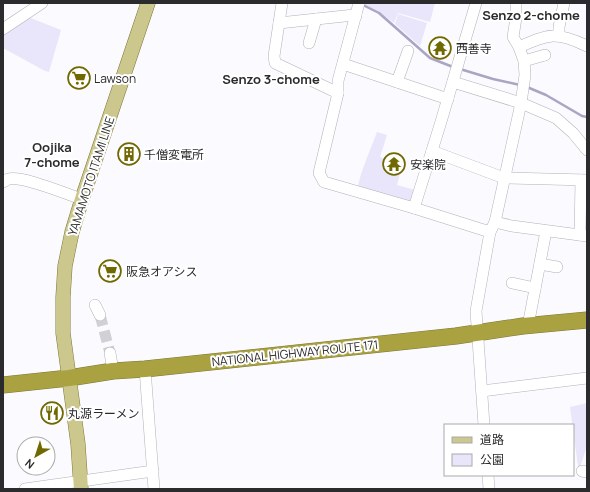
<svg xmlns="http://www.w3.org/2000/svg" width="590" height="492" viewBox="0 0 590 492" font-family="Manrope,'Noto Sans JP',sans-serif">
	<style>
		.green { fill: #e9e5fb }
		.lines { fill: none; stroke-linecap: round; stroke-linejoin: round }
		.stream { stroke: #aaa5c3; stroke-width: 2.5 }
		.minor-tunnel { stroke: #d1d0d4; stroke-width: 11; stroke-dasharray: 11 5.5; stroke-linecap: butt }
		.minor-casing { stroke: #b2b1b9; stroke-width: 12 }
		.major-casing { stroke: #7e7839; stroke-width: 15 }
		.highway-casing { stroke: #7e7839; stroke-width: 17 }
		.minor { stroke: #fff; stroke-width: 11 }
		.major { stroke: #ccc78c; stroke-width: 14 }
		.highway { stroke: #aaa240; stroke-width: 16 }
		.labels { text-anchor: middle; dominant-baseline: central; stroke-width: 4; stroke-linejoin: round; paint-order: stroke }
		.poi-label { font-size: 12px; fill: #2b2a2d; stroke: #fff; text-anchor: start }
		.street-label { font-size: 12px; fill: #2b2a2d; stroke: #fff }
		.neighbourhood-label { font-size: 13px; font-weight: bold; fill: #2b2a2d; stroke: #fff }
	</style>
	<rect width="100%" height="100%" fill="#fbfafe"/>
	<g class="green">
		<polygon points="364,3 435,3 430,22 398,13 394,23 379,12 363,4"/>
		<polygon points="398,14 427,23 420,46 395,24"/>
		<polygon points="28,17 61,30 49,72 45,71 3,48 3,31"/>
		<path d="M377,132l10,3 -7,22 19,7 -1,4 3,2 -4,15 18,5 -4,12 -54,-12c4,-20 13,-39 20,-58z"/>
		<polygon points="587,403 587,446 580,467 578,467 570,407"/>
	</g>
	<g class="lines">
		<g class="stream">
			<polyline points="363,5 379,13 430,58 453,67"/>
			<polyline points="460,69 493,79 520,85"/>
			<polyline points="527,87 546,95 582,116 587,117"/>
		</g>
		<polyline class="minor-tunnel" points="100,315 110,353"/>
		<g class="minor-casing">
			<g id="minor">
				<polyline points="282,3 274,56 275,63 338,93"/>
				<polyline points="359,3 338,81 338,93 319,173 324,182 414,208 490,232"/>
				<polyline points="279,23 354,15 356,16"/>
				<polyline points="3,29 42,3"/>
				<polyline points="559,36 559,27 564,3"/>
				<polyline points="309,43 316,19"/>
				<path d="M519,47c30,-13 37,-16 68,-1"/>
				<polyline points="524,61 545,55"/>
				<polyline points="343,64 448,99"/>
				<polyline points="397,82 408,51"/>
				<polyline points="453,82 521,103 556,118 573,133 587,150"/>
				<polyline points="432,151 504,178 587,180"/>
				<path d="M3,182c1,0 5,-3 5,-3 14,-4 58,15 74,20"/>
				<polyline points="414,208 440,125 476,3"/>
				<polyline points="495,222 512,226 587,236"/>
				<polyline points="580,235 581,180"/>
				<polyline points="540,264 557,267"/>
				<polyline points="512,283 535,288"/>
				<polyline points="95,305 100,315"/>
				<polyline points="528,326 546,231"/>
				<polyline points="110,353 113,371"/>
				<polyline points="145,369 154,489"/>
				<polyline points="482,391 587,378"/>
				<polyline points="484,425 476,311 490,232 495,222 521,103 525,75 524,61 519,47 513,37 516,18 516,3"/>
				<polyline points="582,471 587,472"/>
				<polyline points="488,475 489,489"/>
				<polyline points="25,489 153,471"/>
			</g>
		</g>
		<g class="major-casing">
			<polyline id="major" points="81,489 78,444 63,333 63,297 65,266 72,232 82,199 148,3"/>
		</g>
		<g class="highway-casing">
			<polyline id="highway" points="3,385 69,378 113,371 145,369 456,336 523,326 587,320"/>
		</g>
		<use href="#minor" class="minor"/>
		<use href="#major" class="major"/>
		<use href="#highway" class="highway"/>
	</g>
	<defs>
		<g id="temple-ring" transform="scale(1.15)"><circle r="9.5" fill="#fff" stroke="#706800" stroke-width="1.5"/><path d="M0-6L5-2H3V0L6.5 2.5H4V6H1.5V3h-3V6H-4V2.5H-6.5L-3 0V-2H-5Z" fill="#706800"/></g>
		<g id="supermarket-ring" transform="scale(1.15)"><circle r="9.5" fill="#fff" stroke="#706800" stroke-width="1.5"/><path d="M-6-5.5h2.5l.6 2H6L4.5 2H-2.5L-4.4-4H-6ZM-1.5 3.2a1.3 1.3 0 1 0 .1 0ZM3 3.2a1.3 1.3 0 1 0 .1 0Z" fill="#706800"/></g>
		<g id="building-ring" transform="scale(1.15)"><circle r="9.5" fill="#fff" stroke="#706800" stroke-width="1.5"/><path d="M-4-6H4V6H1V3H-1V6H-4ZM-2.5-4.3h1.7v1.8h-1.7ZM.8-4.3h1.7v1.8H.8ZM-2.5-1h1.7V.8h-1.7ZM.8-1h1.7V.8H.8Z" fill="#706800"/></g>
		<g id="restaurant-ring" transform="scale(1.15)"><circle r="9.5" fill="#fff" stroke="#706800" stroke-width="1.5"/><path d="M-5-6h1v4h1v-4h1v4h1v-4h1v5L-1.5 .5V6h-2V.5L-5-1ZM5-6V6H3V1.5H1.5Q1.5-4 5-6Z" fill="#706800"/></g>
	</defs>
	<g fill-rule="evenodd">
		<use href="#temple-ring" x="440" y="48"/>
		<use href="#supermarket-ring" x="79" y="78"/>
		<use href="#building-ring" x="129" y="154"/>
		<use href="#temple-ring" x="394" y="164"/>
		<use href="#supermarket-ring" x="110" y="271"/>
		<use href="#restaurant-ring" x="52" y="413"/>
	</g>
	<g class="labels">
		<g class="poi-label">
			<text x="456" y="48">西善寺</text>
			<text x="94" y="78">Lawson</text>
			<text x="144" y="154">千僧変電所</text>
			<text x="410" y="164">安楽院</text>
			<text x="126" y="271">阪急オアシス</text>
			<text x="68" y="413">丸源ラーメン</text>
		</g>
		<g class="street-label">
			<text transform="translate(91 176) rotate(-72)">YAMAMOTO ITAMI LINE</text>
			<text transform="translate(295 353) rotate(-6)">NATIONAL HIGHWAY ROUTE 171</text>
		</g>
		<g class="neighbourhood-label">
			<text x="531" y="15">Senzo 2-chome</text>
			<text x="271" y="79">Senzo 3-chome</text>
			<text x="52" y="147">Oojika<tspan x="52" dy="15">7-chome</tspan></text>
		</g>
	</g>
	<rect width="590" height="492" fill="none" stroke="#2b2a2d" stroke-width="8"/>
	<rect x="444" y="424" width="130" height="52" fill="#ffffff" stroke="#aaaaab"/>
	<rect x="452" y="437" width="20" height="6" fill="#ccc78c" stroke="#aaaaab"/>
	<text x="480" y="444" font-size="12" fill="#2b2a2d">道路</text>
	<rect x="452" y="454" width="20" height="12" fill="#e9e5fb" stroke="#aaaaab"/>
	<text x="480" y="464" font-size="12" fill="#2b2a2d">公園</text>
	<g transform="translate(36 456) rotate(219)"><circle r="19" fill="#ffffff" stroke="#aaaaab"/>
	<path d="M0-3L7 15L0 10L-7 15Z" fill="#706800"/>
	<text y="-6" font-size="11" font-weight="bold" text-anchor="middle" fill="#2b2a2d">N</text>
	</g>
</svg>
